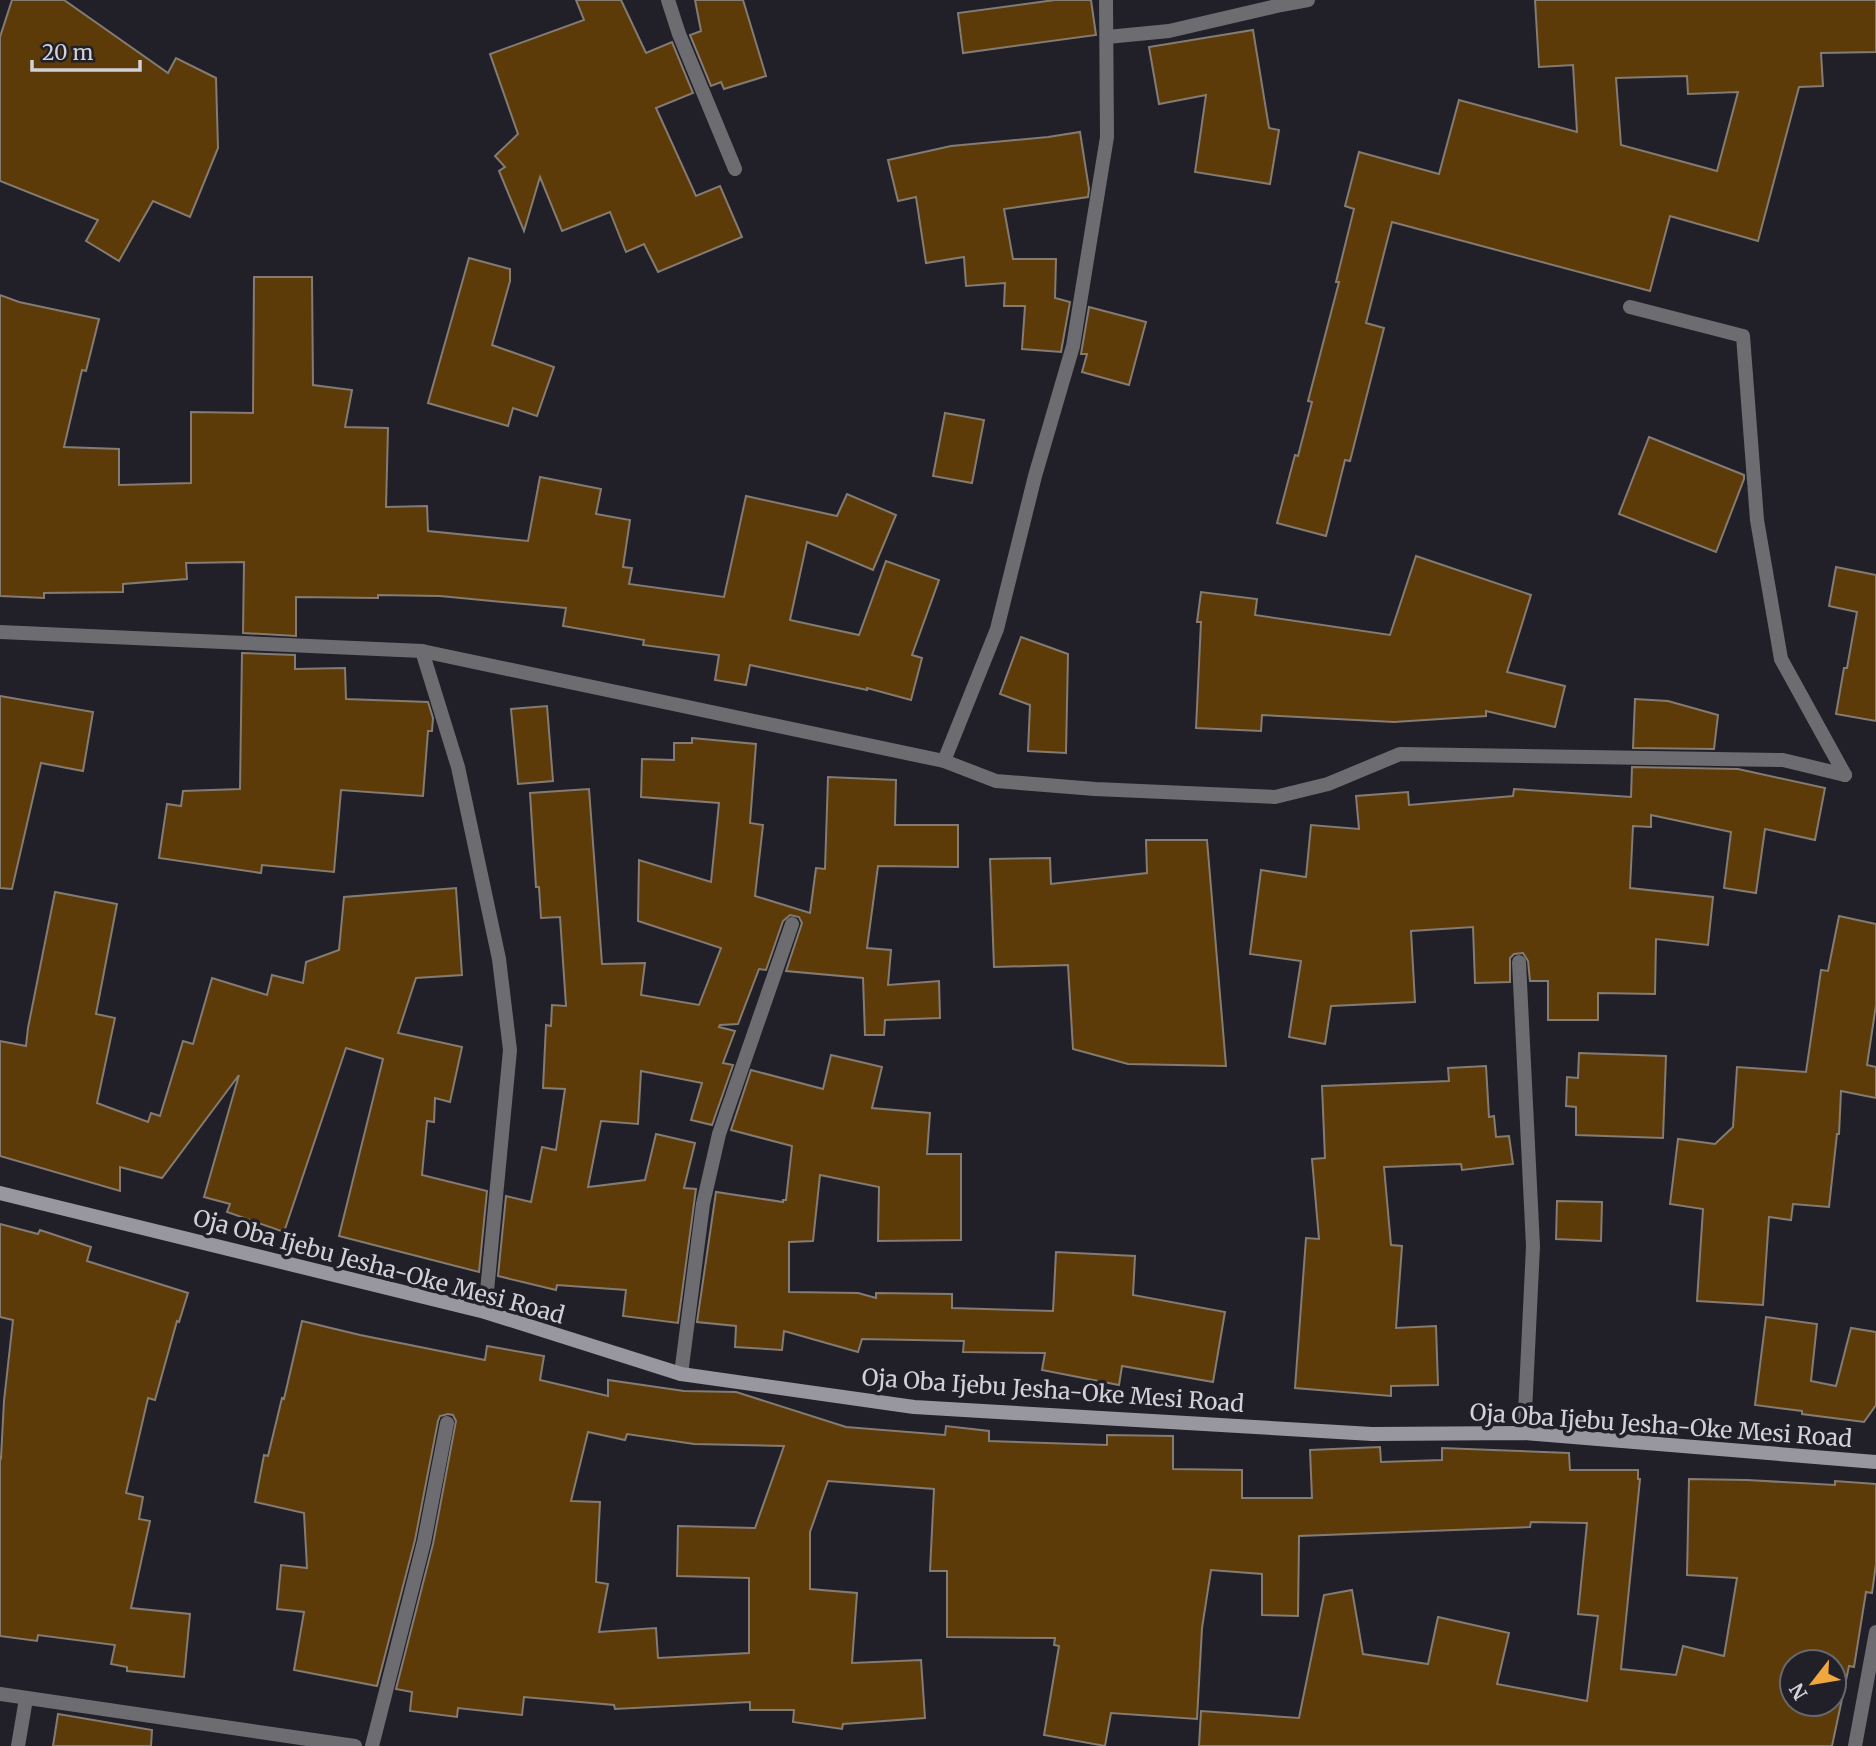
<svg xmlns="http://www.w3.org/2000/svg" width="1876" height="1746" viewBox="0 0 1876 1746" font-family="Merriweather,serif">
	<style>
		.building { fill: #5c3b09; stroke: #847b72; stroke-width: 2; fill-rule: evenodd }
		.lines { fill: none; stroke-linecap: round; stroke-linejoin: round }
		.minor { stroke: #6d6c71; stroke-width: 14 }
		.tertiary { stroke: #6d6c71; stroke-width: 14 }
		.secondary { stroke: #98979f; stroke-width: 14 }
		.labels { text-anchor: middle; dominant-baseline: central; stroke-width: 7; stroke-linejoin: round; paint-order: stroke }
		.street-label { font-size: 23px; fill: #d1d1d7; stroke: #212029 }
	</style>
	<rect width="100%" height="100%" fill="#212029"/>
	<g class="building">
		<polygon points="12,0 64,0 168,73 176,58 216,78 218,148 190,217 153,201 119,261 86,241 98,220 0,181 0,37"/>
		<polygon points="576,0 621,0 646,53 672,42 693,93 656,108 696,196 720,186 742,237 658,272 644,244 626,252 610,212 562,231 540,177 524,231 499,171 505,167 495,156 518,134 490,54 584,20"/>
		<polygon points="695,0 743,0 766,76 724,89 721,82 711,86 690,35 701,31"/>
		<polygon points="1055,0 1091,0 1096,35 963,53 958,13"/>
		<path d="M1535,0h341v52l-55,1 2,33 -24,1 -41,154 -88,-25 -20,75 -258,-69 -26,101 18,5 -34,133 -5,-1 -19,76 -49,-13 18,-68 3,1 14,-54 -4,-1 31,-119h-3l18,-73 -9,-3 14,-54 80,22 20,-74 118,32 -4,-67 -34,2zM1687,76l1,18 50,-2 -21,79 -96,-26 -5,-67z"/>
		<polygon points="1253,30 1269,128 1279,130 1270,184 1195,172 1206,95 1159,104 1149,47"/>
		<polygon points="1080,132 1089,189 1088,197 1004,209 1013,259 1056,259 1055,298 1070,302 1061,352 1022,349 1025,306 1004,306 1005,283 966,286 964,257 926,263 916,197 898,201 888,160 951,146 1048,137"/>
		<polygon points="469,258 510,269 510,281 492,345 554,367 537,416 513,408 508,426 428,403"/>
		<polygon points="254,277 312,277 313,385 352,390 345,427 388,428 386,507 427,506 428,531 528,541 540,477 601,489 596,514 630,520 623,567 632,568 629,584 724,597 746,496 837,516 847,494 896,515 873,570 807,542 790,620 859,635 886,561 939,580 912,655 922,658 911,700 867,688 867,690 750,665 746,685 715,680 719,655 643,645 644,640 563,626 566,608 440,596 378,595 378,598 296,597 296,636 243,633 244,562 186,563 187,579 123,584 123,592 44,593 44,598 0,596 0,295 19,302 99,319 86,371 82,370 64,447 119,449 119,485 191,483 191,412 253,413"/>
		<polygon points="1089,307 1146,322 1129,385 1082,372 1087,354 1081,354"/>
		<polygon points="945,413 984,420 972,483 933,476"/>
		<polygon points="1649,437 1744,475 1744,479 1716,552 1619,514"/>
		<polygon points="1416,556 1531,595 1507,672 1565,686 1555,727 1486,711 1486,716 1394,722 1262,715 1261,731 1196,728 1201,622 1197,622 1201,592 1257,599 1255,615 1390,635"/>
		<polygon points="1836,567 1876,575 1876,721 1836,714 1844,668 1847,668 1857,612 1829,606"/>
		<polygon points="1021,637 1068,654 1066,753 1028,751 1030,705 1000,694"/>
		<polygon points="242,653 295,655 295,669 345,668 346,699 428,702 433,718 432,731 428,731 423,796 341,790 334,872 262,865 261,873 159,858 167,804 181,806 183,791 240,789"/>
		<polygon points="0,696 93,712 83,771 41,763 12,889 0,888"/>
		<polygon points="1635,699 1668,701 1718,715 1714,749 1633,748"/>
		<polygon points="547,706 553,781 518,784 511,709"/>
		<polygon points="692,738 756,744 750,823 763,825 755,896 810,913 816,868 825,869 828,777 896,780 895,825 958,825 958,867 878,866 867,948 891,950 888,985 939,981 940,1018 885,1020 884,1035 865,1035 863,978 786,971 802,923 799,917 790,915 783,921 766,970 759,969 738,1024 720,1025 719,1027 735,1031 723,1063 733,1065 712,1125 691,1120 702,1083 641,1071 638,1124 601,1121 588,1187 645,1180 656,1134 695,1143 684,1188 696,1189 678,1323 623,1316 626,1290 557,1285 556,1290 498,1276 506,1196 531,1202 542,1147 556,1150 565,1089 543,1088 546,1025 551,1026 552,1005 566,1006 560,917 541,918 539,887 536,887 530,793 589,789 602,964 645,963 641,995 699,1005 721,948 638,921 639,860 711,882 719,803 641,797 642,759 674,760 674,743 692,743"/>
		<polygon points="1632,767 1738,769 1825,788 1815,840 1765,829 1756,893 1724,888 1731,832 1651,815 1651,827 1633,826 1630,888 1713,897 1708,945 1656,939 1655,994 1598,993 1598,1020 1548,1020 1548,981 1530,981 1528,961 1523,953 1514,954 1510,958 1510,982 1475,983 1473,927 1411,931 1415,1002 1331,1006 1325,1044 1289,1037 1301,961 1250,954 1261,870 1306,877 1311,825 1359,829 1356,796 1408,792 1409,805 1513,796 1514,789 1631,797"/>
		<polygon points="1146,840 1207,840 1226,1066 1128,1064 1073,1049 1068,965 994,967 990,859 1050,858 1051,884 1147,873"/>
		<polygon points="456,888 462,975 416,978 398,1033 462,1047 450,1102 435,1098 434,1122 427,1121 422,1175 487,1191 479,1272 339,1236 383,1059 346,1048 284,1232 227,1212 230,1204 204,1197 239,1075 162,1178 120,1167 120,1191 0,1156 0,1041 26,1046 28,1028 55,892 117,904 96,1014 115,1018 97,1103 148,1122 151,1113 160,1116 183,1041 193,1044 212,978 267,995 272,975 303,983 306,962 339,950 344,897"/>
		<polygon points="1839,916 1876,924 1876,1005 1867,1065 1876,1067 1876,1098 1841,1091 1839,1134 1837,1134 1829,1207 1793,1204 1791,1220 1769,1217 1763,1305 1697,1301 1703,1209 1670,1204 1678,1139 1715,1144 1733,1127 1737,1067 1806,1072 1821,970 1828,971"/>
		<polygon points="1579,1053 1666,1056 1663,1138 1576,1135 1576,1107 1566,1106 1567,1077 1578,1078"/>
		<polygon points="831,1055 882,1067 872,1108 930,1113 927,1154 961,1154 961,1240 878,1241 879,1187 820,1175 813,1241 789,1242 789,1292 858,1293 876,1298 876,1293 952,1294 952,1308 1053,1311 1056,1252 1135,1256 1133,1295 1225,1312 1213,1382 1122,1366 1119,1385 1042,1370 1045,1353 963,1352 964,1341 862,1339 858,1352 784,1331 782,1350 735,1347 736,1326 697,1322 716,1192 783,1202 783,1200 786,1200 792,1146 731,1130 751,1070 823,1089"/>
		<polygon points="1486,1066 1489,1117 1494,1116 1496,1137 1509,1136 1513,1164 1462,1170 1461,1164 1384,1167 1391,1245 1402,1246 1396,1328 1436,1326 1438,1385 1391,1386 1391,1396 1295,1388 1306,1238 1319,1239 1312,1159 1325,1158 1322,1086 1449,1081 1448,1068"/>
		<polygon points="1557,1201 1602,1202 1601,1241 1556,1239"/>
		<polygon points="0,1224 38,1234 40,1230 91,1247 87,1261 188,1293 179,1322 177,1321 155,1400 148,1398 126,1493 143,1497 139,1519 150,1521 131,1608 190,1614 184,1677 127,1671 127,1667 111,1664 115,1645 38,1635 37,1641 0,1636 0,1457 1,1458 4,1401 13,1320 0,1317"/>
		<polygon points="1766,1317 1817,1324 1811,1381 1836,1386 1851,1328 1876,1332 1876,1405 1864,1422 1802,1414 1802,1411 1755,1405"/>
		<path d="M302,1321l58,14 125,25 2,-14 57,10 -4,24 68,16v-16l76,11 52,1 110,35 99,8 1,-9 43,5v10l118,4v-10l66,1v33l69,1v28h70l-2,-48 70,-3 1,15 61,-2v-12l127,5 1,17h68v9h2l-19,190 55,6 7,-29 41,10 13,-78 -50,-3 2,-96 58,1 88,5v-4l41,3v80l-4,29 -6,-1 -12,75 -5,-1 -17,80h-633l2,-35 98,7 25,-123 28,-5 11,64 65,10 10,-47 71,16 -12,51 90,17 11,-85 -20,-2 9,-91 -56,-1 -1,5 -231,9 -1,80 -36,-1v-41l-51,-4 -9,58 -5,91 -86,-6 -6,33 -61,-11 15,-89 -5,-1 1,-7 -108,-1v-66h-17l4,-82 -106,-8 -18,51v57l47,4 -5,70 69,-3 4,58 -82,6 -1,5 -49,-7 1,-12h-44v-8l-135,7 -1,-4 -90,-8 -2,18 -64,-7 -1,9 -47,-6 2,-19 -16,-3 37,-145 23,-123 -3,-6 -5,-1 -8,2 -2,5 -23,119 -38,146 -83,-16 10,-58 -27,-3 4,-44 26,3 -3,-55 -49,-11 9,-47 4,1 14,-58 2,1zM588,1432l37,8 2,-6 67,10 90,2 -29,82 -77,-2 -1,50 72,2v75l-91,5 -2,-30 -57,4 9,-48 -12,-2 4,-80 -29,-1zM1792,1662h42v42h-42z"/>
		<polygon points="58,1714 152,1730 151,1746 53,1746"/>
	</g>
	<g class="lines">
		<g class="minor">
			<polyline points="668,0 679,34 735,169"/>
			<polyline points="1107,37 1169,31 1281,5 1308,0"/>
			<polyline points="1630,307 1743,336 1757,520 1781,659 1845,775"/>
			<polyline points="0,632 422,651 944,761 996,781 1095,789 1275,797 1328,784 1400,754 1783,760 1845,775"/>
			<polyline points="422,651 458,767 499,959 510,1050 485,1312"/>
			<polyline points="944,761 997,629 1035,476 1073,346 1107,137 1106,0"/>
			<polyline points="1519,962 1533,1246 1524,1433"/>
			<polyline points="681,1374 703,1204 719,1134 792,924"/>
			<polyline points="0,1694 355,1746"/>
			<polyline points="18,1746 26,1699"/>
			<polyline points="372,1746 424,1542 447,1423"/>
		</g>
		<polyline class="tertiary" points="1855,1746 1876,1632"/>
		<polyline class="secondary" points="0,1193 485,1312 681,1374 914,1407 1372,1434 1524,1433 1876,1462"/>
	</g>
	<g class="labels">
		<g class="street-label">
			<text transform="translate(379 1266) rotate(15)">Oja Oba Ijebu Jesha-Oke Mesi Road</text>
			<text transform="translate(1053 1390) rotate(4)">Oja Oba Ijebu Jesha-Oke Mesi Road</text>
			<text transform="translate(1661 1425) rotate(4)">Oja Oba Ijebu Jesha-Oke Mesi Road</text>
		</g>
	</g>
	<g transform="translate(1813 1683) rotate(239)"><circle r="33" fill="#212029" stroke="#67676f" stroke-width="2"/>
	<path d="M0-5L12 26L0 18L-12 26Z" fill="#efa73e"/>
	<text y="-10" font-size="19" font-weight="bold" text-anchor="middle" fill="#d1d1d7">N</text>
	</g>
	<path d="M32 60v10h108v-10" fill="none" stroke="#d1d1d7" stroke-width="3.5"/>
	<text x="42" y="60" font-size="21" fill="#d1d1d7" stroke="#212029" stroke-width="5" paint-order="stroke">20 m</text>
</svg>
